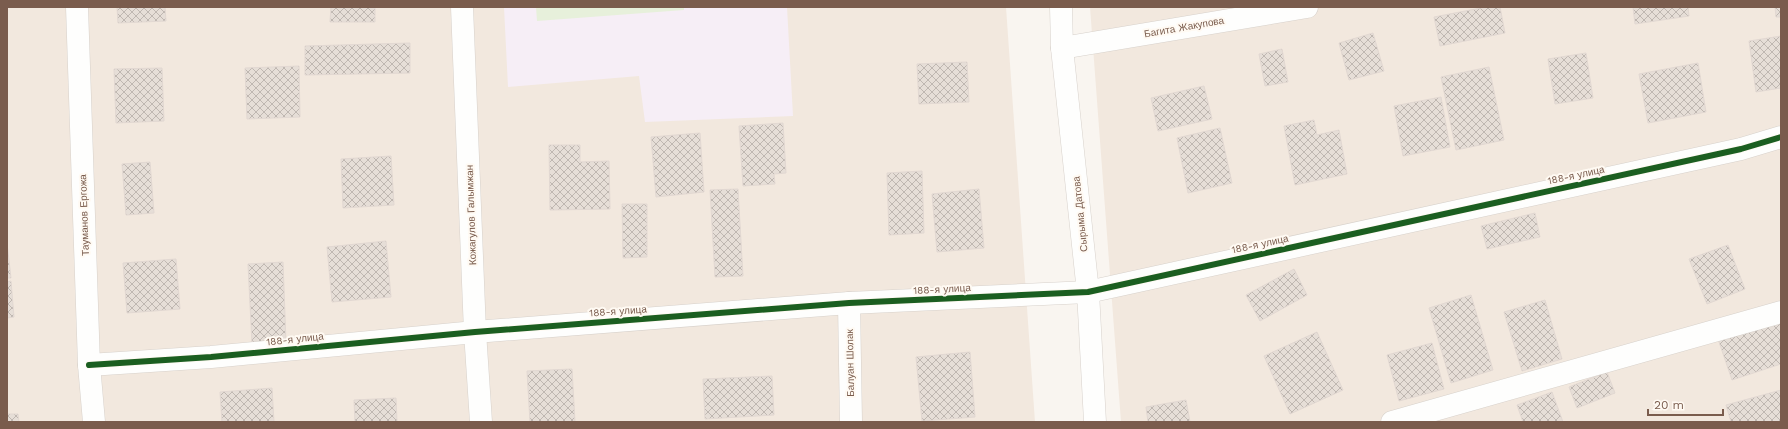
<svg xmlns="http://www.w3.org/2000/svg" width="1788" height="429" viewBox="0 0 1788 429" font-family="'Work Sans',sans-serif">
	<style>
		.residential { fill: #f2e8de }
		.education { fill: #f6eef6 }
		.garden { fill: #e7f0db }
		.building { fill: url(#building-cross-hatch); stroke: #e2d8d2 }
		.lines { fill: none; stroke-linecap: round; stroke-linejoin: round }
		.minor-casing { stroke: #d7d1cb; stroke-width: 23 }
		.minor { stroke: #fefefd; stroke-width: 22 }
		.cycleway-casing { stroke: #fffaf3; stroke-width: 8 }
		.cycleway { stroke: #1b5e20; stroke-width: 6 }
		.labels { text-anchor: middle; dominant-baseline: central; stroke-width: 4; stroke-linejoin: round; paint-order: stroke }
		.street-label { font-size: 10px; fill: #7a5c4d; stroke: #fffaf3 }
	</style>
	<defs>
		<pattern id="building-cross-hatch" width="8" height="8" patternUnits="userSpaceOnUse"><rect width="8" height="8" fill="#e6ded7"/><path d="M0 0l8 8M0 8l8-8" fill="none" stroke="#bfb7b1"/></pattern>
	</defs>
	<rect width="100%" height="100%" fill="#f9f5f0"/>
	<g class="residential">
		<polygon points="7,7 1006,7 1035,422 7,422"/>
		<polygon points="1090,7 1781,7 1781,422 1121,422"/>
	</g>
	<polygon class="education" points="504,7 787,7 793,116 645,122 639,76 508,87"/>
	<polygon class="garden" points="536,7 684,7 684,10 537,21"/>
	<g class="building">
		<polygon points="117,7 165,7 166,21 118,23"/>
		<polygon points="331,7 375,7 375,22 330,22"/>
		<polygon points="1486,7 1500,7 1505,33 1440,46 1434,17"/>
		<polygon points="1633,7 1688,7 1689,16 1635,24"/>
		<polygon points="1775,7 1781,7 1781,17 1776,17"/>
		<polygon points="1373,33 1384,71 1349,80 1339,43"/>
		<polygon points="1781,36 1781,88 1756,92 1749,41"/>
		<polygon points="410,43 410,73 305,75 305,46"/>
		<polygon points="1282,49 1288,82 1265,86 1259,54"/>
		<polygon points="1586,53 1593,98 1555,104 1548,59"/>
		<polygon points="967,62 969,102 919,104 917,64"/>
		<polygon points="1698,63 1706,112 1648,123 1639,74"/>
		<polygon points="299,66 300,117 247,119 245,68"/>
		<polygon points="1489,67 1504,140 1456,150 1441,77"/>
		<polygon points="162,68 164,121 116,123 114,69"/>
		<polygon points="1204,86 1212,119 1158,131 1151,98"/>
		<polygon points="1441,97 1450,147 1403,156 1394,106"/>
		<polygon points="1314,120 1317,135 1339,130 1347,174 1295,185 1284,126"/>
		<polygon points="783,123 786,173 774,174 775,184 743,186 739,126"/>
		<polygon points="1220,128 1232,183 1188,193 1177,138"/>
		<polygon points="700,133 704,192 656,197 651,137"/>
		<polygon points="549,145 580,145 580,162 609,161 610,209 550,210"/>
		<polygon points="391,156 394,205 343,208 341,159"/>
		<polygon points="150,162 154,213 126,215 122,164"/>
		<polygon points="922,171 924,233 889,235 887,173"/>
		<polygon points="738,189 743,276 715,277 710,190"/>
		<polygon points="979,189 984,248 937,252 932,194"/>
		<polygon points="622,204 647,204 647,257 623,258"/>
		<polygon points="1535,213 1540,237 1487,249 1481,226"/>
		<polygon points="386,241 391,297 332,302 327,247"/>
		<polygon points="7,243 11,278 7,278"/>
		<polygon points="1728,245 1745,289 1707,304 1689,259"/>
		<polygon points="176,259 180,309 127,313 123,263"/>
		<polygon points="283,262 286,343 252,344 248,264"/>
		<polygon points="1294,269 1307,295 1260,321 1246,295"/>
		<polygon points="11,281 14,317 7,318 7,282"/>
		<polygon points="1471,295 1493,370 1451,383 1429,308"/>
		<polygon points="1545,300 1562,359 1522,371 1504,312"/>
		<polygon points="1781,319 1781,364 1732,380 1718,339"/>
		<polygon points="1317,332 1343,390 1290,414 1264,356"/>
		<polygon points="1432,343 1444,389 1399,401 1387,355"/>
		<polygon points="970,352 975,417 922,421 916,357"/>
		<polygon points="572,369 575,422 530,422 527,371"/>
		<polygon points="1607,372 1615,393 1577,408 1569,387"/>
		<polygon points="772,376 774,415 705,419 703,379"/>
		<polygon points="272,388 274,422 222,422 220,392"/>
		<polygon points="1781,390 1781,422 1731,422 1726,405"/>
		<polygon points="1552,392 1563,422 1523,422 1517,405"/>
		<polygon points="396,398 397,422 355,422 354,400"/>
		<polygon points="1186,400 1190,422 1148,422 1146,407"/>
		<polygon points="7,414 18,414 19,422 7,422"/>
	</g>
	<g class="lines">
		<g class="minor-casing">
			<g id="minor">
				<polyline points="77,7 89,365 94,422"/>
				<polyline points="462,7 475,332 481,422"/>
				<polyline points="1061,7 1062,48 1088,292 1095,422"/>
				<polyline points="1062,48 1307,7"/>
				<polyline points="849,303 851,422"/>
				<polyline points="89,365 211,357 475,332 849,303 1088,292 1741,149 1781,137"/>
				<polyline points="1392,422 1781,312"/>
			</g>
		</g>
		<use href="#minor" class="minor"/>
		<g class="cycleway-casing">
			<polyline id="cycleway" points="89,365 211,357 475,332 849,303 1088,292 1741,149 1781,137"/>
		</g>
		<use href="#cycleway" class="cycleway"/>
	</g>
	<g class="labels">
		<g class="street-label">
			<text transform="translate(1184 27) rotate(-10)">Багита Жакупова</text>
			<text transform="translate(1576 175) rotate(-12)">188-я улица</text>
			<text transform="translate(1080 214) rotate(-96)">Сырыма Датова</text>
			<text transform="translate(84 215) rotate(-92)">Тауманов Ергожа</text>
			<text transform="translate(471 215) rotate(-92)">Кожагулов Галымжан</text>
			<text transform="translate(1260 244) rotate(-12)">188-я улица</text>
			<text transform="translate(942 289) rotate(-3)">188-я улица</text>
			<text transform="translate(618 311) rotate(-4)">188-я улица</text>
			<text transform="translate(295 339) rotate(-6)">188-я улица</text>
			<text transform="translate(850 363) rotate(-91)">Балуан Шолак</text>
		</g>
	</g>
	<rect width="1788" height="429" fill="none" stroke="#7a5c4d" stroke-width="16"/>
	<path d="M1648 409v6h75v-6" fill="none" stroke="#7a5c4d" stroke-width="2"/>
	<text x="1654" y="409" font-size="12" fill="#7a5c4d" stroke="#fffaf3" stroke-width="3" paint-order="stroke">20 m</text>
</svg>
